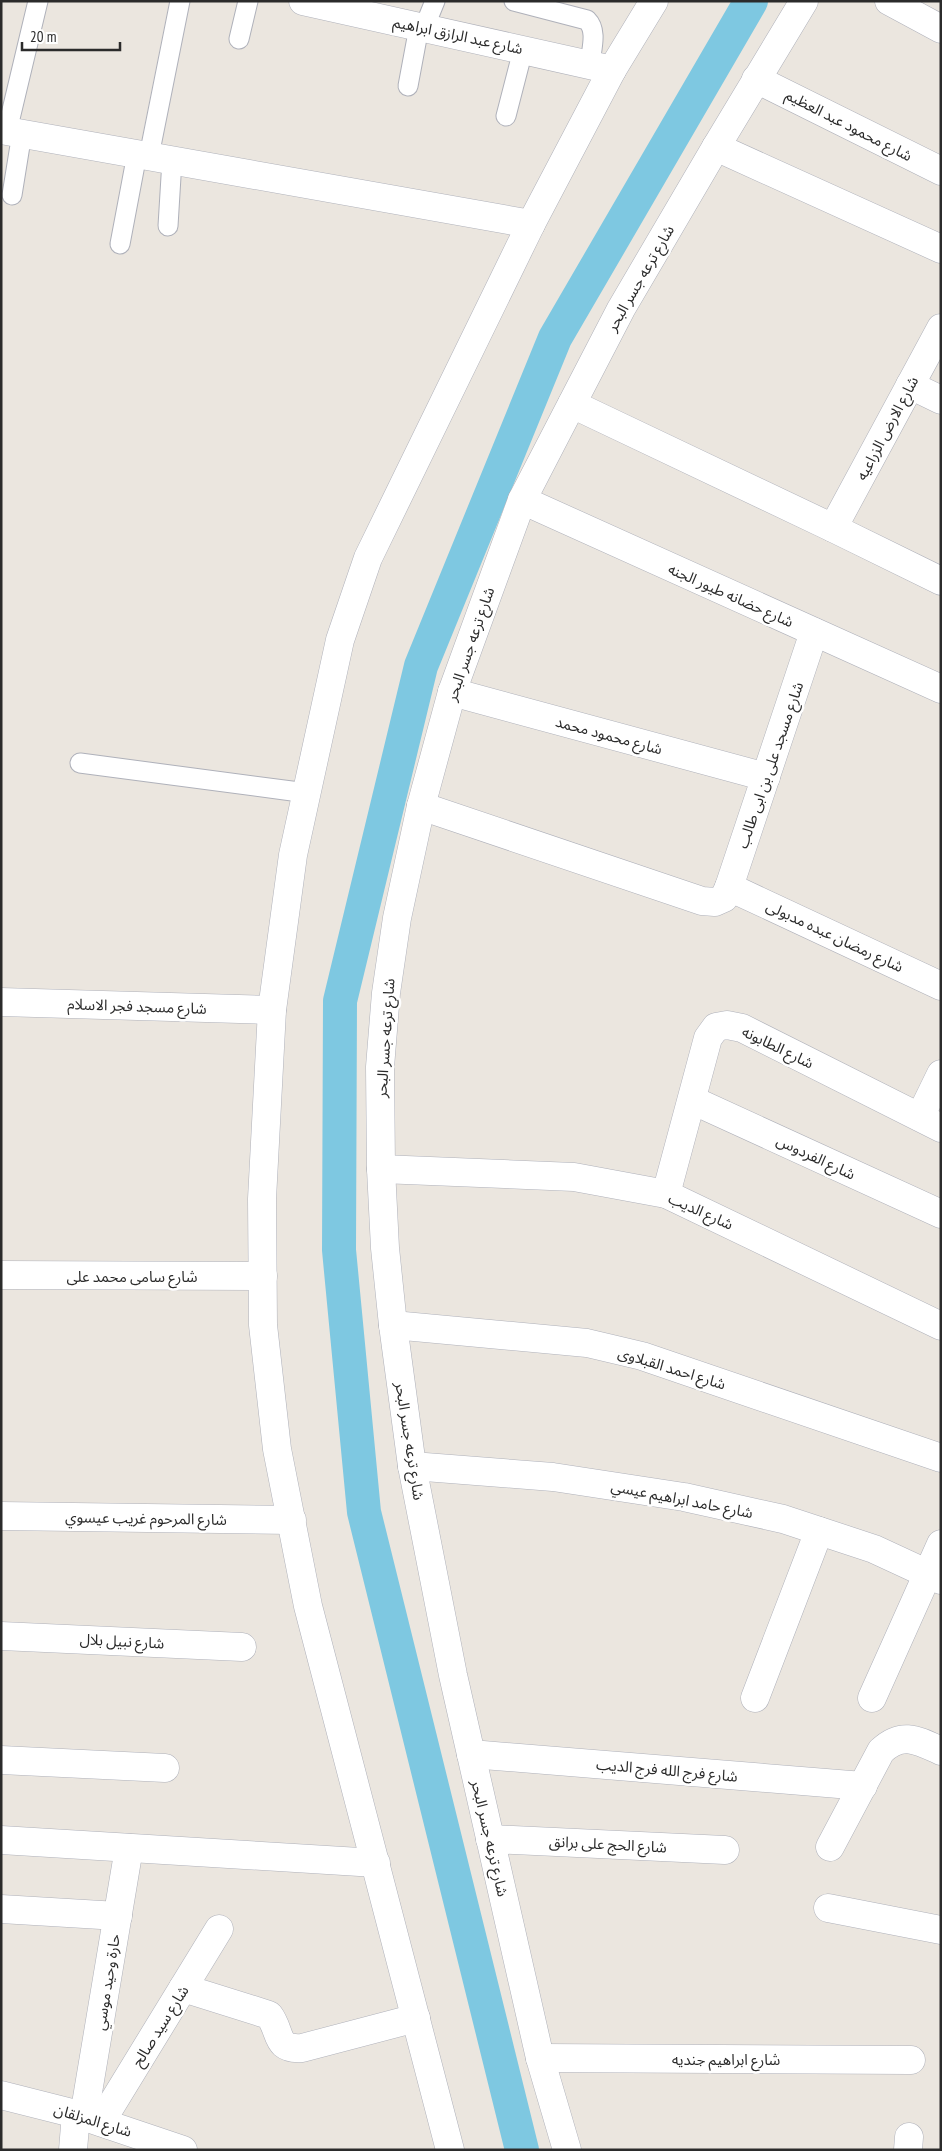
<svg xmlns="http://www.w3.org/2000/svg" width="942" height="2151" viewBox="0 0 942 2151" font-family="'PT Sans Narrow','Noto Sans Arabic',sans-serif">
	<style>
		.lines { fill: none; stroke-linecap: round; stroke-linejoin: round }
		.canal { stroke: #7ec8e1; stroke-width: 34 }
		.lane-casing { stroke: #afb1ba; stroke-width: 21 }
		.street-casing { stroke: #afb1ba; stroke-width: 29 }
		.secondary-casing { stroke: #afb1ba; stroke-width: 29 }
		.lane { stroke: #fff; stroke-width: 19 }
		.street { stroke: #fff; stroke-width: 28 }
		.secondary { stroke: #fff; stroke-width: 28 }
		.labels { text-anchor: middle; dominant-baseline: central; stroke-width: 5; stroke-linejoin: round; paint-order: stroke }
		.street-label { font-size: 15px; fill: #2b2b2b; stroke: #fff }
	</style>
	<rect width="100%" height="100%" fill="#ebe6df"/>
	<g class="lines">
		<polyline class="canal" points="522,2150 364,1512 339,1250 340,1001 421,666 555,338 751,1"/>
		<g class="lane-casing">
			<g id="lane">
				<path d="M514,1l73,19c11,11 4,30 3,44"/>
				<polyline points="424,28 435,1"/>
				<polyline points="239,39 248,1"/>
				<polyline points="408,86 419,27"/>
				<polyline points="506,116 523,50"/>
				<polyline points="7,131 38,1"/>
				<polyline points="149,156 180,1"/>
				<polyline points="12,195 22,133"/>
				<polyline points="168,226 172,160"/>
				<polyline points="120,244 137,154"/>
				<polyline points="80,763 307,793"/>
			</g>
		</g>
		<g class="street-casing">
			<g id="street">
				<polyline points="303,1 612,70"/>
				<polyline points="889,1 941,29"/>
				<polyline points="756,79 941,171"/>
				<polyline points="1,130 531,224"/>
				<polyline points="716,147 941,249"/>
				<polyline points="910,385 941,400"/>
				<polyline points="572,404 833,528 941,581"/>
				<polyline points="522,500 941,689"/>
				<polyline points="833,528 941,328"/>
				<polyline points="452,692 766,777"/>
				<polyline points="421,806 702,901 715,902 724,898 729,887 814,632"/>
				<polyline points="729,887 941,986"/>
				<polyline points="1,1002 272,1010"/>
				<polyline points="692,1100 941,1214"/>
				<polyline points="920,1117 941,1074"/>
				<polyline points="381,1169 574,1177 666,1194 941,1326"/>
				<polyline points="666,1194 708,1038 716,1027 727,1025 742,1028 941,1128"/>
				<polyline points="1,1275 263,1276"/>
				<polyline points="393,1325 587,1343 642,1356 941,1458"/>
				<polyline points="412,1466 553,1477 684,1497 783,1519 874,1549 941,1580"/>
				<polyline points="1,1516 292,1520"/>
				<polyline points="1,1636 242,1647"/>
				<polyline points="755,1698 819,1531"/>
				<polyline points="872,1698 941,1544"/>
				<polyline points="471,1754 863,1786"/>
				<polyline points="1,1760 165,1768"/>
				<polyline points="490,1839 725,1850"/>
				<polyline points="1,1840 376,1863"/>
				<path d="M830,1847l51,-96c21,-20 36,-11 60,0"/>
				<polyline points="828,1908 941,1930"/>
				<polyline points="1,1909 118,1916"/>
				<path d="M183,1988l86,27c13,17 5,35 33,33l114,-30"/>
				<polyline points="540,2058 911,2060"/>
				<polyline points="1,2095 76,2114 183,2150"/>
				<polyline points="84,2116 129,1848"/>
				<polyline points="101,2122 219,1929"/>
				<polyline points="73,2150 76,2114"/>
				<polyline points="450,2150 308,1606 277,1449 263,1325 262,1199 272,1010 293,855 340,640 368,558 531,224 612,70 654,1"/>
				<polyline points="908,2150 909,2137"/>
			</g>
		</g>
		<g class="secondary-casing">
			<polyline id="secondary" points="567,2150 540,2058 453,1675 412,1466 393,1325 385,1248 381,1169 380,1067 386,993 397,918 421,806 452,692 522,500 621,309 716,147 804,1"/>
		</g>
		<use href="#lane" class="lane"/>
		<use href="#street" class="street"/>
		<use href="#secondary" class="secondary"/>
	</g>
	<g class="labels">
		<g class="street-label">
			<text transform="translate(458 35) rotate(12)">شارع عبد الرازق ابراهيم</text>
			<text transform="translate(849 125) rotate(27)">شارع محمود عبد العظيم</text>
			<text transform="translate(640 278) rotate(-60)">شارع ترعه جسر البحر</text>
			<text transform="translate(887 428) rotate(-62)">شارع الارض الزراعيه</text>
			<text transform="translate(731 595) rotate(24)">شارع حضانه طيور الجنه</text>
			<text transform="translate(470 644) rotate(-71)">شارع ترعه جسر البحر</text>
			<text transform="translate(609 735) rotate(15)">شارع محمود محمد</text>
			<text transform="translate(770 765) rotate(-71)">شارع مسجد على بن ابى طالب</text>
			<text transform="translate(835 936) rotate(25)">شارع رمضان عبده مدبولى</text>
			<text transform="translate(137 1006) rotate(2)">شارع مسجد فجر الاسلام</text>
			<text transform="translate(385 1038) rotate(-86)">شارع ترعه جسر البحر</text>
			<text transform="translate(778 1047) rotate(26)">شارع الطابونه</text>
			<text transform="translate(816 1157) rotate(25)">شارع الفردوس</text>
			<text transform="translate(701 1211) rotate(24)">شارع الديب</text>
			<text x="132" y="1276">شارع سامى محمد على</text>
			<text transform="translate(672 1368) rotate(17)">شارع احمد القبلاوى</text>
			<text transform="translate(410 1441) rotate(81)">شارع ترعه جسر البحر</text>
			<text transform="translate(682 1499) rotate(11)">شارع حامد ابراهيم عيسي</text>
			<text transform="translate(146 1518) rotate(1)">شارع المرحوم غريب عيسوي</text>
			<text transform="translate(122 1641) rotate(3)">شارع نبيل بلال</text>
			<text transform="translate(667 1770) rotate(5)">شارع فرج الله فرج الديب</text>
			<text transform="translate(490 1838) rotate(77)">شارع ترعه جسر البحر</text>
			<text transform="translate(608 1844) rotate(3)">شارع الحج على برانق</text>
			<text transform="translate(107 1982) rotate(-81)">حارة وحيد موسي</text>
			<text transform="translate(160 2026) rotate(-58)">شارع سيد صالح</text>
			<text x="726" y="2059">شارع ابراهيم جنديه</text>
			<text transform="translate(93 2120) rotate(17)">شارع المزلقان</text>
		</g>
	</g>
	<rect width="942" height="2151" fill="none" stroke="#2b2b2b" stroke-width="5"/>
	<path d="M22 42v8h98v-8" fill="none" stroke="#2b2b2b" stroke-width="2.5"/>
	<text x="30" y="42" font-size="15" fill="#2b2b2b" stroke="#ffffff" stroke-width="4" paint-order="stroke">20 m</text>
</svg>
